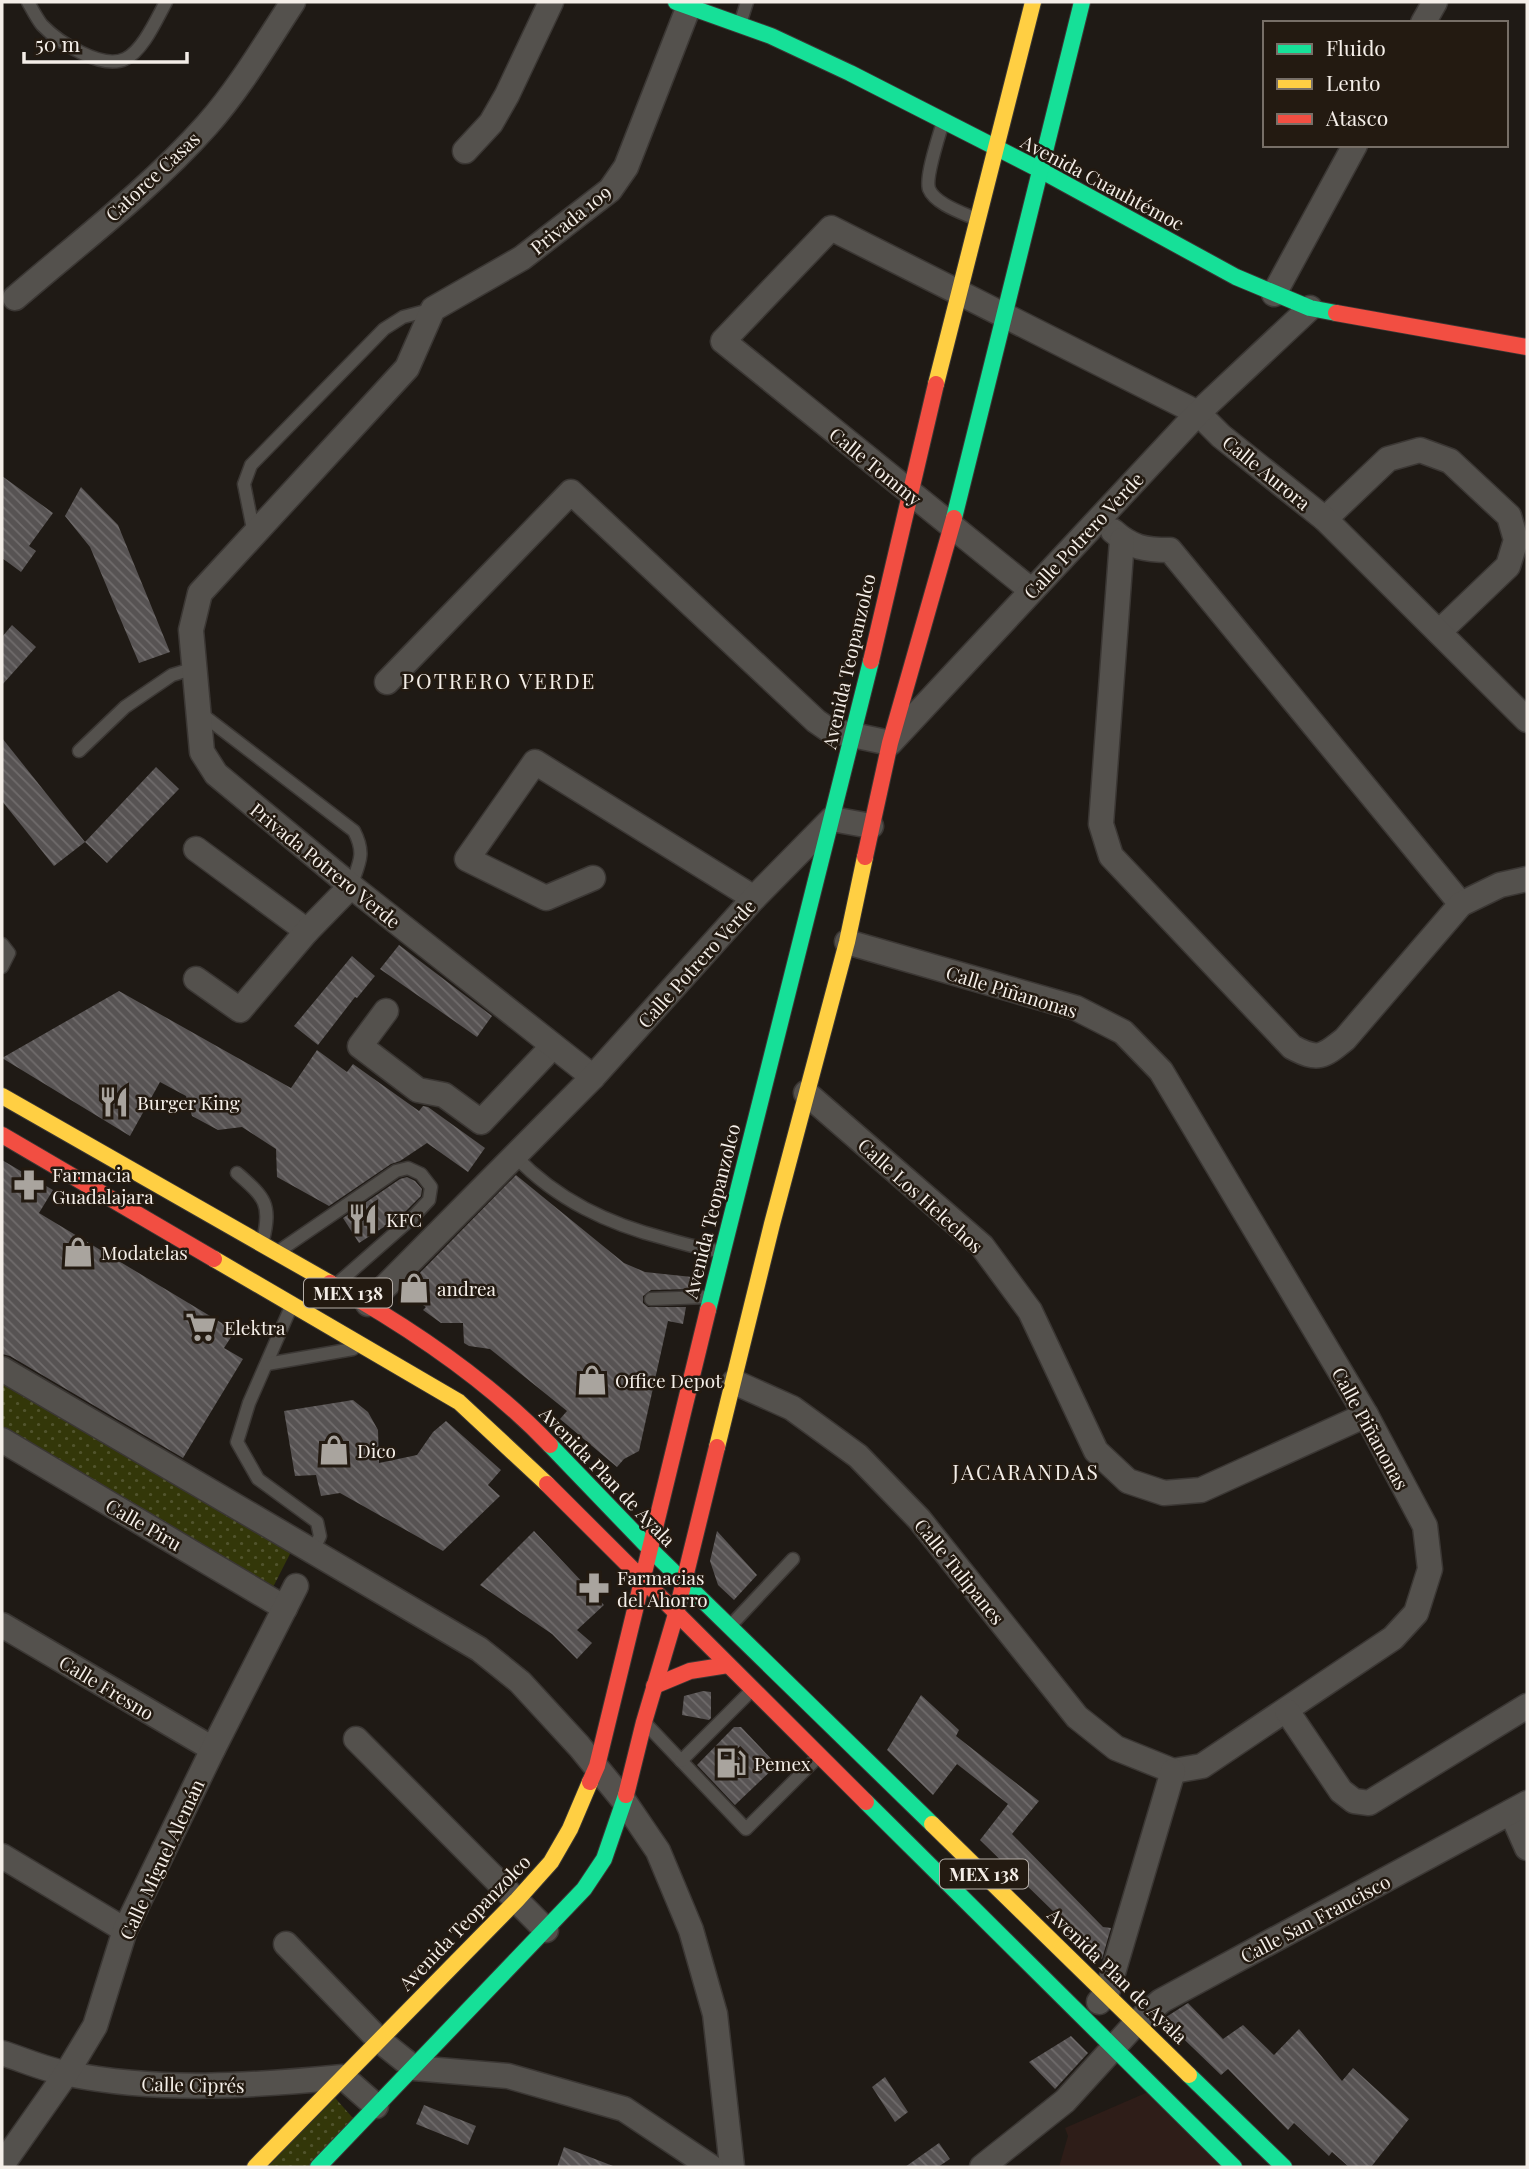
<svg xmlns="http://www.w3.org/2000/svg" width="1529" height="2169" viewBox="0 0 1529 2169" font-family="'Playfair Display',serif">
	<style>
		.commercial { fill: #2e1d18 }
		.grass { fill: url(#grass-dots) }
		.building { fill: url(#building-back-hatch) }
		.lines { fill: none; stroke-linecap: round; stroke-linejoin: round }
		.lane-casing { stroke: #3b3734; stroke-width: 15 }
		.street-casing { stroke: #3b3734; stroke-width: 27 }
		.fast-casing { stroke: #3b3734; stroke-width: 18 }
		.slow-casing { stroke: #3b3734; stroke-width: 18 }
		.jam-casing { stroke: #3b3734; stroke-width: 18 }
		.lane { stroke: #54514d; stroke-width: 12 }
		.street { stroke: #54514d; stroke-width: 24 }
		.fast { stroke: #16e098; stroke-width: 16 }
		.slow { stroke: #ffcf43; stroke-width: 16 }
		.jam { stroke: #f24e42; stroke-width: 16 }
		.labels { text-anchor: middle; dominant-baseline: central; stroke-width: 5; stroke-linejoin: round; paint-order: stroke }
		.shield { fill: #231a11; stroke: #b5aea8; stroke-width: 2 }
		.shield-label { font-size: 18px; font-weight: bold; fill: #f4eee8 }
		.street-label { font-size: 19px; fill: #f4eee8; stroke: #231a11 }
		.poi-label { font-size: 19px; fill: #f4eee8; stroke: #231a11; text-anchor: start }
		.neighbourhood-label { font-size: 21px; letter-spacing: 2px; fill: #f4eee8; stroke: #231a11 }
	</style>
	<defs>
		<pattern id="grass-dots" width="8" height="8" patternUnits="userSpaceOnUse" patternTransform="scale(1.75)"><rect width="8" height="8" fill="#333709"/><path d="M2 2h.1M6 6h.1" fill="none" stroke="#51542d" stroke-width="1.8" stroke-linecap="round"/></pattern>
		<pattern id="building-back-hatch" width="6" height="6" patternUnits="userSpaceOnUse" patternTransform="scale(1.75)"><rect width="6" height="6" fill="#575353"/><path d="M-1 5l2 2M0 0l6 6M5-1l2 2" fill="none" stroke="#706c6c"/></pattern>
	</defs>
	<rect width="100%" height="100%" fill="#1f1a15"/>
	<polygon class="commercial" points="1148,2092 1225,2167 1059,2167 1068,2136 1065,2128"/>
	<g class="grass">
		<polygon points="2,1369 296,1542 268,1597 2,1440"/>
		<polygon points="329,2091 359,2125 318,2167 255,2167"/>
	</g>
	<g class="building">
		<polygon points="2,476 53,513 29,546 36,551 21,572 2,558"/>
		<polygon points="81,487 118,525 170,652 139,663 90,547 65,516"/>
		<polygon points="12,625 36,647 2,685 2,637"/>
		<polygon points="2,738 85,842 54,866 2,801"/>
		<polygon points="156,767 179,789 107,863 85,842"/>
		<polygon points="399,945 492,1016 477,1037 380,969"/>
		<polygon points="352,956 375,976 357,998 355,997 318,1045 294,1026"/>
		<polygon points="119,991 291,1088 317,1050 347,1072 353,1064 419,1111 423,1106 428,1107 485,1148 468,1172 427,1143 400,1161 391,1164 329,1206 277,1177 276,1149 242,1127 218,1130 192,1116 186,1096 160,1082 130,1136 2,1058"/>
		<polygon points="2,1160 53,1190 39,1213 235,1331 224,1348 243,1359 183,1458 10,1356 2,1354"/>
		<polygon points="516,1175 624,1263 645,1272 692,1277 690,1289 651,1290 643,1296 643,1303 648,1307 686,1307 683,1324 668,1321 639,1451 624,1459 617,1467 560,1419 567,1411 490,1349 469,1346 464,1343 463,1323 441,1323 423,1310 426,1307 402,1291"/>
		<polygon points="407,1177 415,1181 422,1189 421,1196 401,1216 359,1243 343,1218 400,1179"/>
		<polygon points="353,1400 368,1412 378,1430 379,1463 417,1455 433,1432 446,1421 501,1470 488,1485 500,1496 443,1551 340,1493 321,1496 316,1475 295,1476 284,1411"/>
		<polygon points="534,1531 604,1605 577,1630 592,1643 577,1659 552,1634 480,1585"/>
		<polygon points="717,1531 757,1575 734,1600 718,1585 710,1561"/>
		<polygon points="703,1691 711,1692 711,1718 709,1720 682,1715 684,1696"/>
		<polygon points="921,1695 959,1730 956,1736 1039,1801 1012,1834 1103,1927 1111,1928 1102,1959 980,1840 1008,1804 957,1764 933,1795 887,1750"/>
		<polygon points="734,1727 741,1727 777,1765 735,1805 697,1765"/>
		<polygon points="1188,2003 1223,2039 1243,2025 1274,2055 1299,2029 1342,2081 1353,2068 1409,2119 1371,2167 1349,2167 1332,2152 1329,2156 1294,2123 1288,2130 1228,2069 1221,2075 1163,2019"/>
		<polygon points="1071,2036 1088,2053 1055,2089 1029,2062"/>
		<polygon points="885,2077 908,2112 895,2122 872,2087"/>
		<polygon points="424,2105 476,2126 468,2145 416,2124"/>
		<polygon points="939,2143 950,2159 938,2167 905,2167"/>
		<polygon points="564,2147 613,2166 613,2167 557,2167"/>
	</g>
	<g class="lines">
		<g class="lane-casing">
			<g id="lane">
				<path d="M28,2c4,7 9,17 14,23 16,17 60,45 83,34 18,-8 32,-41 41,-57"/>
				<polyline points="740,24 747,2"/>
				<path d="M943,122c-4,14 -18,55 -14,67 6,15 34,24 47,30"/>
				<polyline points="254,534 244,484 251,465 384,329 403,317 433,309"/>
				<path d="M199,712l155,119c12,23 5,32 -3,55"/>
				<polyline points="79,751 125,707 172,675 195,668"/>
				<polyline points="2,944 9,953 2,967"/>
				<path d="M515,1156c42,44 93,68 152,83 17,5 35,10 53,12"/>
				<path d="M237,1173c27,24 35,30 26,67"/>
				<polyline points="282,1249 396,1171 408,1168 421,1174 431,1187 429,1200 412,1218 338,1283"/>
				<polyline points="651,1299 708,1297"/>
				<polyline points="291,1307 249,1403 237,1442 258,1479 317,1522 320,1536 313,1551"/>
				<polyline points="267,1364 353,1349"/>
				<polyline points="733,1623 793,1559"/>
				<polyline points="647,1725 746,1829 817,1758"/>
				<polyline points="681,1761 750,1692"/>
			</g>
		</g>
		<g class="street-casing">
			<g id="street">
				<polyline points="1423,23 1435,2"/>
				<polyline points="465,151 491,123 507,95 551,2"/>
				<polyline points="1274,294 1355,145"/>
				<path d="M15,298c65,-56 135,-109 192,-173 33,-37 59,-82 86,-123"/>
				<polyline points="1325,519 1388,459 1420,450 1450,461 1509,516 1516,540 1508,566 1439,632"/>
				<path d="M1113,531c19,17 32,19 57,19l291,354"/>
				<path d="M1122,540l-21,284 10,32 181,191c26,14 31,10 53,-8l116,-135 39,-19 27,-6"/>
				<polyline points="1031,590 723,341 831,228 1198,413 1221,436 1325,519 1527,720"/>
				<polyline points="387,682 571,492 816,721 829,730 890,743 1198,413 1310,308"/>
				<polyline points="196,849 307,931"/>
				<polyline points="593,878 546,898 467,859 535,762 754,898"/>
				<polyline points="847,942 1076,1008 1123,1032 1161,1071 1366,1415 1425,1526 1430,1569 1416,1613 1393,1638 1202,1766 1173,1771"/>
				<polyline points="196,979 240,1010 307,931 351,886"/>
				<polyline points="386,1011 360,1046 418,1090 444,1095 481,1122 553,1046"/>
				<polyline points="593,1077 351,886 216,774 202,752 191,630 200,593 407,368 433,309 522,258 610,190 626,167 689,6"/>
				<polyline points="806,1093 982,1246 1030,1311 1096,1451 1128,1481 1164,1493 1201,1490 1366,1415"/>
				<polyline points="368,1304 593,1077 754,898 832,819 871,826"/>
				<polyline points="2,1369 479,1649 520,1682 579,1746 624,1801 658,1851 691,1930 715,2014 732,2167"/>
				<polyline points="734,1382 792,1408 858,1456 919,1519 1077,1717 1116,1748 1173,1771"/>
				<polyline points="2,1440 285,1608"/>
				<polyline points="2,1625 213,1749"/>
				<polyline points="1287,1711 1341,1791 1354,1801 1369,1803 1527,1706"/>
				<polyline points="356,1739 546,1930"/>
				<polyline points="1511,1812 1527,1848"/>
				<polyline points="2,1856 125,1930"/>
				<polyline points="286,1944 379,2040 414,2068 508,2076 624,2109 711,2167"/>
				<polyline points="1099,2002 1107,1993 1173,1771"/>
				<path d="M2,2053c22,7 44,17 67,21 90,18 182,12 274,3l33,29"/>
				<polyline points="2,2165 66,2074 95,2026 125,1930 213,1749 296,1586"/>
				<polyline points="982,2167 1065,2101 1137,2022 1161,2001 1527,1803"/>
			</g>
		</g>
		<g class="fast-casing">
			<g id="fast">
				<polyline points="676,2 771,36 850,73 1042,171 1236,277 1310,308 1336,313"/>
				<polyline points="954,518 1082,2"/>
				<polyline points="708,1310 871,661"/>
				<polyline points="550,1445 650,1549 932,1824"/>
				<polyline points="866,1802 1234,2167"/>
				<polyline points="1189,2075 1284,2167"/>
				<polyline points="318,2167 584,1889 604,1859 626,1795"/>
			</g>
		</g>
		<g class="slow-casing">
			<g id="slow">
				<polyline points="936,384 1033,2"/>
				<polyline points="2,1096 330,1283"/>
				<polyline points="214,1259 459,1402 547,1484"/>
				<polyline points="717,1447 772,1224 847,942 865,857"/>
				<polyline points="932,1824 1189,2075"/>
				<polyline points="255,2167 517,1900 551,1862 570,1829 590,1782"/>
			</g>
		</g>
		<g class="jam-casing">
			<g id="jam">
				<polyline points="1336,313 1527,347"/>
				<polyline points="871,661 936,384"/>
				<polyline points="865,857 890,743 954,518"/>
				<polyline points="2,1135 214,1259"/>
				<path d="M330,1283c79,44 157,96 220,162"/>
				<polyline points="547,1484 866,1802"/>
				<polyline points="654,1686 690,1671 728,1665"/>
				<polyline points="590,1782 597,1766 708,1310"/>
				<polyline points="626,1795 644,1722 676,1614 717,1447"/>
			</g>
		</g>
		<use href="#lane" class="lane"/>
		<use href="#street" class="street"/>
		<use href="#fast" class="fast"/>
		<use href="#slow" class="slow"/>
		<use href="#jam" class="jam"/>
	</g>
	<defs>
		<g id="restaurant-bare" transform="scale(2.415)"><path d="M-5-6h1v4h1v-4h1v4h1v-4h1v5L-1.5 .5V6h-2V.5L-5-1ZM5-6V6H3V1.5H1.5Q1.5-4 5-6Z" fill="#a9a49e" stroke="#231a11" stroke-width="2.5" paint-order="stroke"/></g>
		<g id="pharmacy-bare" transform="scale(2.415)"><path d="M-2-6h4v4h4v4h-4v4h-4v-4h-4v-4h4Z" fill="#a9a49e" stroke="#231a11" stroke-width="2.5" paint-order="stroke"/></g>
		<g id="shop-bare" transform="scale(2.415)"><path d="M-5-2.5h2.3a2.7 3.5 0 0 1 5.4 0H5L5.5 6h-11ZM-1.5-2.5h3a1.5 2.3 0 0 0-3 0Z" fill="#a9a49e" stroke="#231a11" stroke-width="2.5" paint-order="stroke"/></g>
		<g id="supermarket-bare" transform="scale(2.415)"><path d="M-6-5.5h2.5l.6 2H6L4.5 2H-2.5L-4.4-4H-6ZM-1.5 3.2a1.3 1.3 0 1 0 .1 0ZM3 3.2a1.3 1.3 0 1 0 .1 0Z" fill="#a9a49e" stroke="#231a11" stroke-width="2.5" paint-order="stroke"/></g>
		<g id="fuel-bare" transform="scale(2.415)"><path d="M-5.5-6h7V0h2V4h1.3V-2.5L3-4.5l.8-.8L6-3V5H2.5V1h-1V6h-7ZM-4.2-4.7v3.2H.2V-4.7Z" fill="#a9a49e" stroke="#231a11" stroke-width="2.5" paint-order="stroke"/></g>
	</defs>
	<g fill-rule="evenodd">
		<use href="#restaurant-bare" x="114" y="1102"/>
		<use href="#pharmacy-bare" x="29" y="1185"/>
		<use href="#restaurant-bare" x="363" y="1219"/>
		<use href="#shop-bare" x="78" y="1252"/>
		<use href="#shop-bare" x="414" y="1288"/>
		<use href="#supermarket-bare" x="201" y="1327"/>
		<use href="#shop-bare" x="592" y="1380"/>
		<use href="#shop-bare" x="334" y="1450"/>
		<use href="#pharmacy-bare" x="594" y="1588"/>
		<use href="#fuel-bare" x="731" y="1763"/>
	</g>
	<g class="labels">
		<g class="shield">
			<rect x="304" y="1278.5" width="88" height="29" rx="5"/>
			<rect x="940" y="1859.5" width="88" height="29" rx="5"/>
		</g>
		<g class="shield-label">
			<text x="348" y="1293">MEX 138</text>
			<text x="984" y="1874">MEX 138</text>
		</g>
		<g class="street-label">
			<text transform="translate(152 176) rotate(-43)">Catorce Casas</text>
			<text transform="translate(1103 182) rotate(28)">Avenida Cuauhtémoc</text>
			<text transform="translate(570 219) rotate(-39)">Privada 109</text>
			<text transform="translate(876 466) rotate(39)">Calle Tommy</text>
			<text transform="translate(1267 472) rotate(39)">Calle Aurora</text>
			<text transform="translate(1083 535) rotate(-47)">Calle Potrero Verde</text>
			<text transform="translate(848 661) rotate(-77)">Avenida Teopanzolco</text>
			<text transform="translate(326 865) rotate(39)">Privada Potrero Verde</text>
			<text transform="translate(696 963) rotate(-48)">Calle Potrero Verde</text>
			<text transform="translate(1012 991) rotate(17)">Calle Piñanonas</text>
			<text transform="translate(921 1195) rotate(42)">Calle Los Helechos</text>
			<text transform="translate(711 1211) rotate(-76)">Avenida Teopanzolco</text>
			<text transform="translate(1371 1428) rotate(61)">Calle Piñanonas</text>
			<text transform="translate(608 1476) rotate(46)">Avenida Plan de Ayala</text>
			<text transform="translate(144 1524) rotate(30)">Calle Piru</text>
			<text transform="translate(960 1571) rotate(51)">Calle Tulipanes</text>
			<text transform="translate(107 1687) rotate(31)">Calle Fresno</text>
			<text transform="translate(161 1859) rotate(-65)">Calle Miguel Alemán</text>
			<text transform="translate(1315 1918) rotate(-28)">Calle San Francisco</text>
			<text transform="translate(464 1922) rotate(-46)">Avenida Teopanzolco</text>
			<text transform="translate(1118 1975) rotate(44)">Avenida Plan de Ayala</text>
			<text transform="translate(193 2084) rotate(1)">Calle Ciprés</text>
		</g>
		<g class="poi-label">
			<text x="137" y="1102">Burger King</text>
			<text x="52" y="1174">Farmacia<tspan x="52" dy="22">Guadalajara</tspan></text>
			<text x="386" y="1219">KFC</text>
			<text x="101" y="1252">Modatelas</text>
			<text x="437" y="1288">andrea</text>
			<text x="224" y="1327">Elektra</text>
			<text x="615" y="1380">Office Depot</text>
			<text x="357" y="1450">Dico</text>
			<text x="617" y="1577">Farmacias<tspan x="617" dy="22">del Ahorro</tspan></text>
			<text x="754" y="1763">Pemex</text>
		</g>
		<g class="neighbourhood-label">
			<text x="499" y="680">POTRERO VERDE</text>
			<text x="1026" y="1471">JACARANDAS</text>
		</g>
	</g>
	<rect width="1529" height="2169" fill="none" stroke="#f4eee8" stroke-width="7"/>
	<rect x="1263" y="21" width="245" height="126" fill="#231a11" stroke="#776f67" stroke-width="2"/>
	<rect x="1277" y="44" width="35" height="10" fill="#16e098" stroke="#776f67" stroke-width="2"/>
	<text x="1326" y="56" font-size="21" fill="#f4eee8">Fluido</text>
	<rect x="1277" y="79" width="35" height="10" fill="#ffcf43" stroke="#776f67" stroke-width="2"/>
	<text x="1326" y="91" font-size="21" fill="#f4eee8">Lento</text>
	<rect x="1277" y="114" width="35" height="10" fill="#f24e42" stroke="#776f67" stroke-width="2"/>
	<text x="1326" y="126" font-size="21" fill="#f4eee8">Atasco</text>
	<path d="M24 52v10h163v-10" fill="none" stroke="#f4eee8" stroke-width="3.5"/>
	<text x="35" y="52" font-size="21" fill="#f4eee8" stroke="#231a11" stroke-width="5" paint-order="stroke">50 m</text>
</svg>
